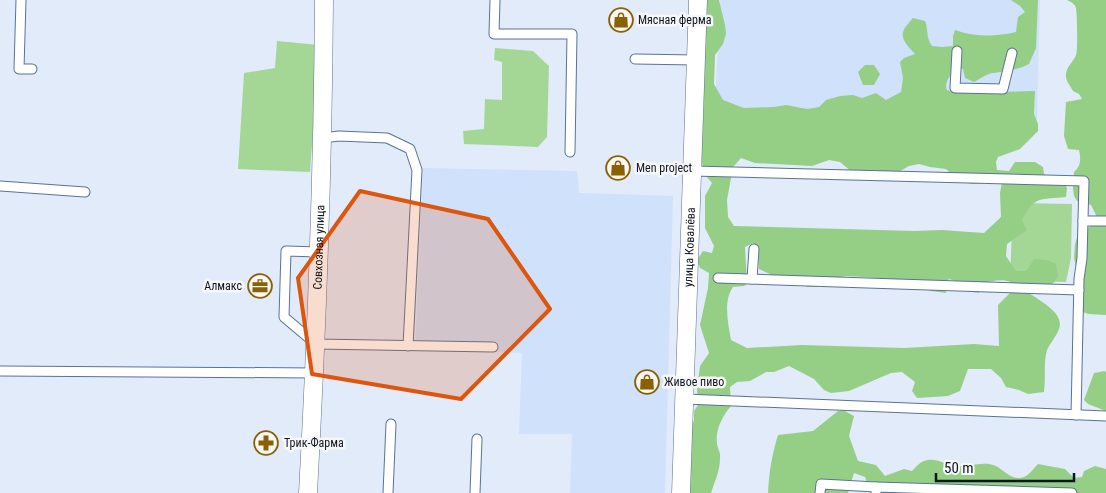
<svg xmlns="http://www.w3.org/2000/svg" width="1106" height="493" viewBox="0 0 1106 493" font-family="'Roboto Condensed',sans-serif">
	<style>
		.built { fill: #cfe1fb }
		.green { fill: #a4d796 }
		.forest { fill: #95cf85; fill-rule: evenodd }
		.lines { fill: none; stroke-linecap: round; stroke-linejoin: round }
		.lane-casing { stroke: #5c7293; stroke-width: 11 }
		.street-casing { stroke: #5c7293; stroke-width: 19 }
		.lane { stroke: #fff; stroke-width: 9 }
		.street { stroke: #fff; stroke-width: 18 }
		.marked { fill: #dd560d; fill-opacity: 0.2; stroke: #dd560d; stroke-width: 4; stroke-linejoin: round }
		.labels { text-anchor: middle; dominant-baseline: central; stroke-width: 5; stroke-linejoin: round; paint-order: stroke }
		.poi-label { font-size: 12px; fill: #0e1623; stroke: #f7f7f7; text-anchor: start }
		.street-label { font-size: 12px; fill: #0e1623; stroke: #f7f7f7 }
	</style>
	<rect width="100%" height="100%" fill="#e1ebfa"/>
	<g class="built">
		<polygon points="720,0 1040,0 1037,120 715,111"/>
		<polygon points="423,168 577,171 579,193 673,196 665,493 570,493 572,434 519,434 522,353 415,349"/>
	</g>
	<g class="green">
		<polygon points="277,41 319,45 310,172 238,169 244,73 275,68"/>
		<polygon points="495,48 533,51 549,66 547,137 538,147 464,144 463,131 484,129 485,99 502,100 502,62 494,60"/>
		<polygon points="1013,203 1072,204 1071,258 1066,282 1010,281"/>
	</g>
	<g class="forest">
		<path d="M700,0h19l6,25 1,9 -3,10 -8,11 -1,29 9,16 21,8 30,-1 12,-2 21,4 12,-2 7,-7 14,-4 13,-1 9,3 14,-5 10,7 15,-8 2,-14 -3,-16 4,-4 11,-4c-15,-16 -17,-20 -2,-36l12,3c4,9 0,15 7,25l10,1 11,-1v-10l2,-6c19,7 41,7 61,2l2,-15 7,-5 -5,-6 -9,-6h27l-2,48 -7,16c-11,6 -24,7 -36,9 -7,1 -13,6 -19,9l-9,-4 -2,-9 -7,-2c-4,7 -13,16 -9,23l9,3 79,-2 -1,23 4,10v7l-18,18 -22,8 -2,5 1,8 12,1 6,-9h20l8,5 1,7 20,9 3,5 -1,9c-26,3 -31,-2 -44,23l5,10 -20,14 -1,12 10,15h10l8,-12 13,1 9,4 2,13 -8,10h-18l-3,6c11,8 36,20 30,36 -3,8 -9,14 -12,21 -4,14 -1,28 -3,42l-16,2 -9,-4 -13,-3 -5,-9 -10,-9h-23l-8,22 -12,5 -31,2 -5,-7 3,-9 -13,-10 -11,1 -42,18 -18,2 -7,-3 -10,-11 -25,-13 -15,6h-8l-16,9 -13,1 -7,5 1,19c-8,9 -16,24 -14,37 0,5 4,9 3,15 0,13 -5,23 -9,35h-25l3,-59 5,-14v-9l4,-6 -1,-16 3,-23 9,-13 -9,-28 8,-37 1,-15 -9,-5 -3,-8 6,-9 9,2 2,-7 -9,-18v-32l7,-13 -7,-8 -4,-17v-132l6,-3zM741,158l14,5 57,3 17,-6 11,2 12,10 43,2 14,-8 10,-2 11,3 16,2 13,12 13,3 30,-2 -2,11 1,24 -17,16 -42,-3 -28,1 -180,-5 -6,-9 -1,-17 6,-33zM753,243l5,5 1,21 13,6 26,2 9,10h10l15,-8 14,-3 33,2 15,10 15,-6 22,9 15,2 -1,-10 4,-4 10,3 8,9 12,2 3,-10c13,-2 24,-6 35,3l-19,19 1,41 -25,-2 -70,4 -102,-3 -55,3 -16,-8c-3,-17 -8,-39 2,-53l11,-1 3,-2 -2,-37z"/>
		<path d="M1067,0h39v315l-17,-1 -13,-4 1,-38 -3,-14 1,-14 3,-10 13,-8 5,-11 -5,-10 -14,-4 -3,-5 -1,-7 1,-17c7,-6 7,-13 5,-22l-11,-1 -4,-13 2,-34 16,-3 -3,-5 -6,-3c-2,-4 -7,-10 -7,-14 -1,-10 7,-14 10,-22 2,-3 1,-43 0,-47 -1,-4 -5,-6 -9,-8z"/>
		<polygon points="865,65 874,65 880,74 874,85 863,85 858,72"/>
		<polygon points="1105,371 1106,373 1106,411 1088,404 1084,400 1094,373"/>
		<path d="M838,411h7l9,5 -5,20 9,25 18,4 9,11 19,-7 8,2c4,-4 7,-8 12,-10 12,-4 19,3 30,5 14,2 28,-6 42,0 8,4 14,13 24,12 7,0 13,-9 18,-14l27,5 9,9 8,-1 2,-6 11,-5 11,3v24h-235l-6,-16 -11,-4 -6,20h-80c1,-20 4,-39 10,-58l35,-4z"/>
	</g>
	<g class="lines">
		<g class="lane-casing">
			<g id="lane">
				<polyline points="21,0 19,69 32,69"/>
				<polyline points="495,0 494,34 572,34 570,152"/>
				<polyline points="957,51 955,88 1003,89 1012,53"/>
				<polyline points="635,59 696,60"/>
				<polyline points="323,138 339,136 387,138 410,149 417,170 408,346"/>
				<polyline points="692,171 1084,181 1082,258 1079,279 1076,415"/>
				<polyline points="0,186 85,192"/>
				<polyline points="1083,221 1106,221"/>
				<polyline points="319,252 286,251 284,317 316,344 493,347"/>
				<polyline points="718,278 1079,290"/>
				<polyline points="752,279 754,249"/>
				<polyline points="0,371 315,373"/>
				<polyline points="685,399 1106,416"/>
				<polyline points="388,493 391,424"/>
				<polyline points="475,493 477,439"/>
				<polyline points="820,493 821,484 876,487"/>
				<polyline points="876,493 876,487 1072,493"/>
			</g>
		</g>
		<g class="street-casing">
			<g id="street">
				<path id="s1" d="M308,493c9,-164 15,-328 16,-493"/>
				<path id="s2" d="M681,493l17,-493"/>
			</g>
		</g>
		<use href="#lane" class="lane"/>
		<use href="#street" class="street"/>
	</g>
	<path class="marked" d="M360,191l128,28 62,90 -89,90 -149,-25 -14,-96z"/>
	<defs>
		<g id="shop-ring" transform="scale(1.25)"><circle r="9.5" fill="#f7f7f7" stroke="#8a6000" stroke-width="1.5"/><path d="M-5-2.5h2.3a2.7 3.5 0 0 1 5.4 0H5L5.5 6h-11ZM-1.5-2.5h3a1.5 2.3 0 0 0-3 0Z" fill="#8a6000"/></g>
		<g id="office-ring" transform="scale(1.25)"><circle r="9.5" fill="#f7f7f7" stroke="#8a6000" stroke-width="1.5"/><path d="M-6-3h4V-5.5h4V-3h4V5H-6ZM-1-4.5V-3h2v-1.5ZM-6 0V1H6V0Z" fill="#8a6000"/></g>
		<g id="pharmacy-ring" transform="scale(1.25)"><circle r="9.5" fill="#f7f7f7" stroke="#8a6000" stroke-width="1.5"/><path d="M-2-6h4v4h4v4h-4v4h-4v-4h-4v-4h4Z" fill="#8a6000"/></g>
	</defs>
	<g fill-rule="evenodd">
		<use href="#shop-ring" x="621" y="20"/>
		<use href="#shop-ring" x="618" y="168"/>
		<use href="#office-ring" x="260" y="286"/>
		<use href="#shop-ring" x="647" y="382"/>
		<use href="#pharmacy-ring" x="266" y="443"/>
	</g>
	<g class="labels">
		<g class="poi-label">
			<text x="638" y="20">Мясная ферма</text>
			<text x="636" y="168">Men project</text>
			<text x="242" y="286" text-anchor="end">Алмакс</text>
			<text x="664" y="382">Живое пиво</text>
			<text x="284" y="443">Трик-Фарма</text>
		</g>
		<g class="street-label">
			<text stroke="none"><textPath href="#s1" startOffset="246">Совхозная улица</textPath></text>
			<text stroke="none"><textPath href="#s2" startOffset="246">улица Ковалёва</textPath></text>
		</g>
	</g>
	<path d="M936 473v8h138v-8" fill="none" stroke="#0e1623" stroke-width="2.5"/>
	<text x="944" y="473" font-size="15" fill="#0e1623" stroke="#f7f7f7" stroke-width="4" paint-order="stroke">50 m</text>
</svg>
